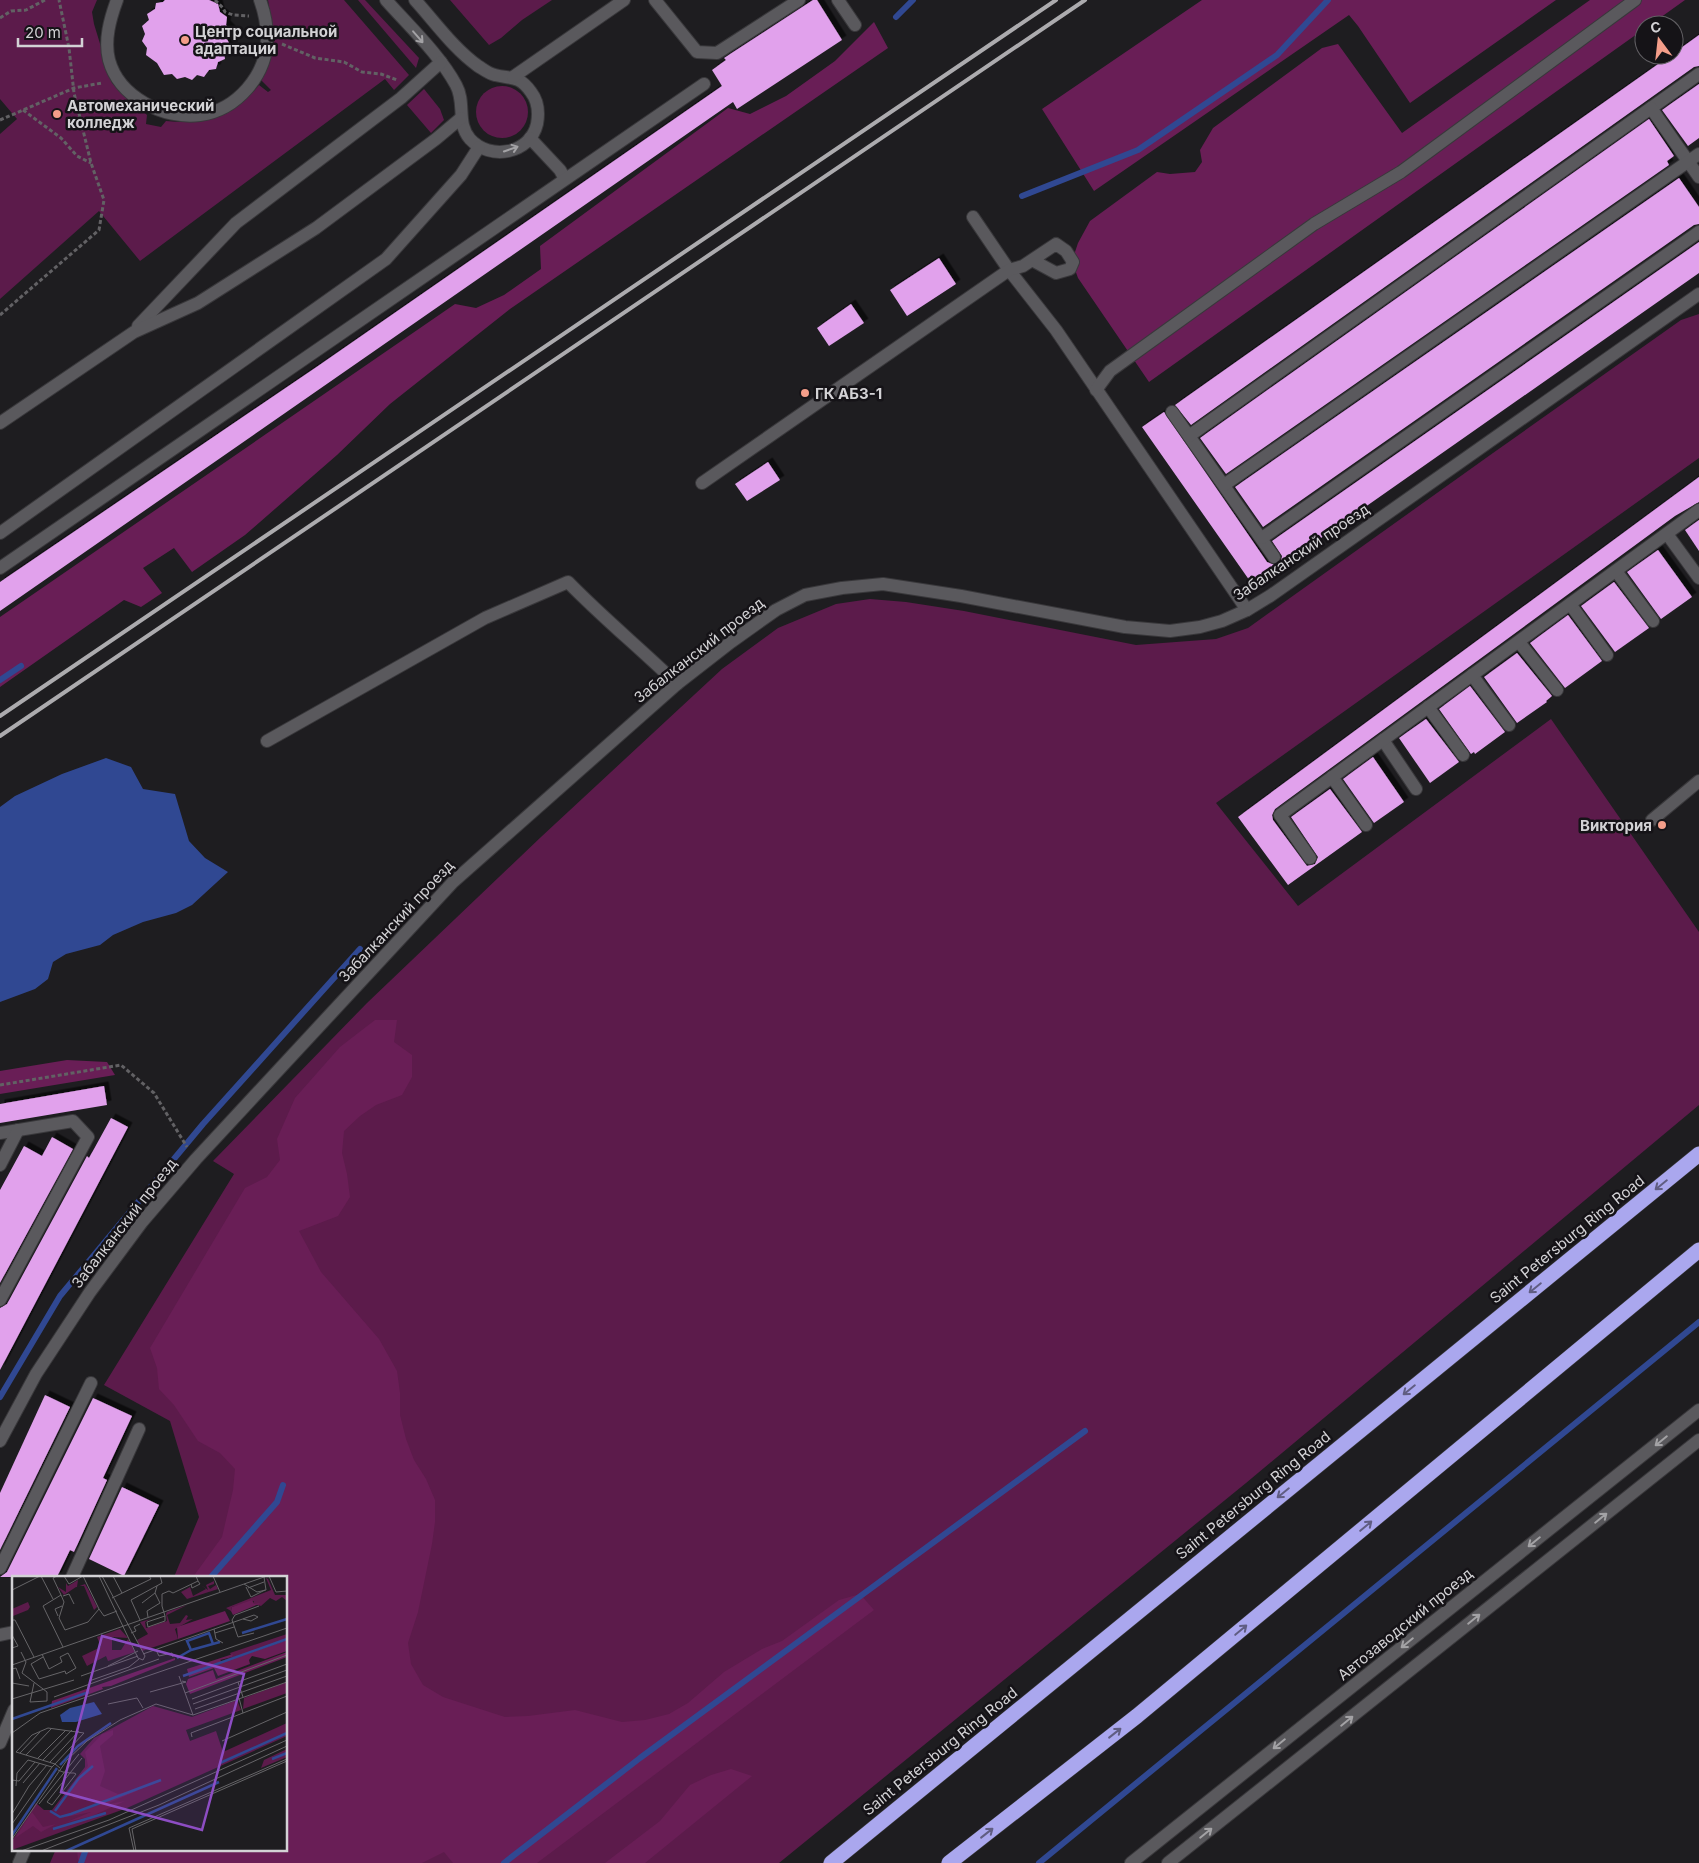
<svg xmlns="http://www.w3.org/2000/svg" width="1699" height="1863" viewBox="0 0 1699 1863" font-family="Inter,sans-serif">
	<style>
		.green { fill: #5c1b4b }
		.forest { fill: #691e56 }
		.water { fill: #304892 }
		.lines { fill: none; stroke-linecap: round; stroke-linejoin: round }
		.stream { stroke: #304892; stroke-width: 6 }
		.building { fill: #e1a1ec; filter: url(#shadow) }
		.minor-casing { stroke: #39383b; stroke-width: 14 }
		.highway-casing { stroke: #39383b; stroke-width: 16 }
		.path { stroke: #626164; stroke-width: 3; stroke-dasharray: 4 2.5; stroke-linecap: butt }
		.minor { stroke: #5a595d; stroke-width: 12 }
		.highway { stroke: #aaa7ee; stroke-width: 15 }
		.rail { stroke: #acabae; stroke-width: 4 }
		.oneway { stroke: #a3a2a5 }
		.oneway2 { stroke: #605d82 }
		.poi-dot { fill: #f49e8a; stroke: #151317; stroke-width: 2 }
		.labels { text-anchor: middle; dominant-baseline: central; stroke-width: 5; stroke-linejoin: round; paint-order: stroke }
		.poi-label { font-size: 15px; font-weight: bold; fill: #d3d2d5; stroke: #151317; text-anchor: start }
		.street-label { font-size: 15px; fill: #d3d2d5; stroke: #151317 }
		.inset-river { fill: none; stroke: #304892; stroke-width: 2.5 }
		.inset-road { fill: none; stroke: #666568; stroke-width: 1 }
		.view { fill: #8d4dc3; fill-opacity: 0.15; stroke: #8d4dc3; stroke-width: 2.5 }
		.inset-edge { fill: none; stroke: #d3d2d5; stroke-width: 2.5 }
	</style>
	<defs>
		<filter id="shadow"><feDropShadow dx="4.5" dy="-4.5" stdDeviation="0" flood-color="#0009"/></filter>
	</defs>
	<rect width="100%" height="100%" fill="#1e1d20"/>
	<g class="green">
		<path d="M0,0h97l-5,12 2,12 18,59 12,13 23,19 -1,9 15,3 5,-6c40,4 66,-3 93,-36l9,7 3,-2 -10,-10c15,-33 12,-46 7,-80h76l65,75 -15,15 -9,-11 -245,182 -41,-50 -99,88v-165l17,-15 -17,-20z"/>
		<polygon points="358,0 365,0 419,58 416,68"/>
		<polygon points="450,0 552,0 522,20 501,38 489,45"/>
		<circle cx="502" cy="112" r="26"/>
		<polygon points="424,89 440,109 444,120 431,133 407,105"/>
		<polygon points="1699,314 1699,458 1216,803 1298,906 1551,719 1699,932 1699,1105 1246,1483 779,1863 50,1863 56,1849 286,1849 286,1577 174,1577 199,1517 170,1421 104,1385 234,1174 213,1161 367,1003 541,837 722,669 778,628 836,604 870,599 906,602 964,611 1136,645 1216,639 1248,628 1493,453 1681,320"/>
	</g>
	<g class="forest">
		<polygon points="1202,0 1556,0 1410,103 1358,26 1349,15 1094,191 1042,109"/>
		<polygon points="1590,0 1685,0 1650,25 1644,25 1644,29 1149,382 1078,278 1074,267 1074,255 1078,243 1090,221 1157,172 1170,174 1195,172 1202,162 1200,150 1213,128 1322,48 1338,44 1402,133"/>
		<polygon points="874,22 888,48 510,309 390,404 337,455 245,535 192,572 174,548 143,568 162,593 141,607 124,600 0,687 0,617 455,304 476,308 504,295 541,269 540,246 728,108 750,114 786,96 835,61"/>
		<polygon points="375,1020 397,1020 394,1042 412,1055 412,1077 402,1095 376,1105 360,1116 344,1131 342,1153 347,1174 350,1197 338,1216 299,1231 321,1272 379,1339 397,1371 400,1393 400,1415 406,1439 414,1460 426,1479 435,1500 435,1522 432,1544 418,1612 408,1643 411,1664 423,1685 443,1697 505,1717 528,1716 575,1710 622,1722 645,1720 669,1714 688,1703 724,1672 762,1649 782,1641 839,1600 860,1594 874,1610 537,1863 453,1863 444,1852 422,1863 86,1863 78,1860 77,1849 286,1849 286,1577 193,1577 222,1537 233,1490 235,1469 220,1453 198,1441 174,1405 159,1389 157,1368 150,1348 245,1188 267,1177 280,1160 277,1139 295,1098 340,1047"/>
		<polygon points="67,1060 107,1062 115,1075 0,1094 0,1071"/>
		<polygon points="731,1769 752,1776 645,1863 605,1863 660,1821 690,1785 711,1775"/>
	</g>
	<polygon class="water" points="106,758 131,767 143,789 175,794 189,841 205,858 228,872 192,905 176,913 143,922 113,935 100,945 66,954 53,962 48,979 35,989 0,1002 0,807 15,796 62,774"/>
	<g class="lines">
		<g class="stream">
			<polyline points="896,17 913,0"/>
			<polyline points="1022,196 1138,150 1277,55 1328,0"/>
			<polyline points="0,680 21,666"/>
			<polyline points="0,1397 60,1296 203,1124 360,949"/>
			<polyline points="211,1577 277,1502 283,1485"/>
			<polyline points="81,1863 86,1849"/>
			<polyline points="504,1863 640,1758 1085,1431"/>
			<polyline points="1039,1863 1699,1322"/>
		</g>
	</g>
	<g class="building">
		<polygon points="165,0 209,0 218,4 220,12 227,17 226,25 231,30 227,39 230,45 224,52 225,59 218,62 216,69 209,70 204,77 197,75 192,80 185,77 177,79 172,74 164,75 157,63 146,55 147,48 142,41 145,34 142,26 149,20 147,14 155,9 156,3 163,2"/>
		<polygon points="813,0 817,0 842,40 737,109 733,102 0,611 0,582 318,366 722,86 712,70 726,60 724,58"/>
		<polygon points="1699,35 1699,66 1694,67 1191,425 1175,405 1671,55 1674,55 1674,53"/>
		<polygon points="1699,84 1699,138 1688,146 1662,110"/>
		<polygon points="1649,119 1674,156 1667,161 1669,165 1226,474 1200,438"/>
		<polygon points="1679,178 1699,207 1699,224 1694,225 1263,527 1235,487"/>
		<polygon points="1699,242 1699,273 1291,559 1252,584 1142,427 1164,412 1267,562 1275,565 1281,561 1282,556 1272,541"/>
		<polygon points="939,258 956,284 907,316 890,290"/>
		<polygon points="851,304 864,323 829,346 817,328"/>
		<polygon points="768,462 780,480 747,501 735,484"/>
		<polygon points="1699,477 1699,502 1675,516 1275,809 1272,815 1273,820 1307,866 1315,864 1318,857 1291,817 1330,789 1362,832 1288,885 1238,817"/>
		<polygon points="1699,520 1699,551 1685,530"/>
		<polygon points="1658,550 1692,597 1661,619 1627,572"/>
		<polygon points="1614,582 1649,628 1615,652 1581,606"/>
		<polygon points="1568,615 1602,661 1565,688 1530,643"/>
		<polygon points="1517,653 1552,696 1546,701 1547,702 1517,723 1484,677"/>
		<polygon points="1470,686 1505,732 1475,754 1474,752 1471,754 1439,709"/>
		<polygon points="1426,719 1459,762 1430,783 1399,738"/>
		<polygon points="1373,757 1404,802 1374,823 1343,779"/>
		<polygon points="104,1086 107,1105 0,1123 0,1104"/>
		<polygon points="111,1118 128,1127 0,1370 0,1308 7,1304 87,1156 89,1158"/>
		<polygon points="52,1137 73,1149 0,1283 0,1190 24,1146 42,1156"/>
		<polygon points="45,1395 70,1407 0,1550 0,1493"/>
		<polygon points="93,1398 132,1416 103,1478 107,1480 74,1552 70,1550 57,1577 0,1577 7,1572"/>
		<polygon points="122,1487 159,1505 124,1576 89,1559"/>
	</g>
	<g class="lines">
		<g class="minor-casing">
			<g id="minor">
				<path d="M117,0c-7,19 -13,40 -8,60 10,37 55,60 91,55 37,-5 67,-40 67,-77 0,-12 -3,-27 -7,-38"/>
				<path d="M386,0c23,26 54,55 70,85 10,18 0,38 14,54 20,22 60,15 67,-15 2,-11 1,-23 -6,-32 -12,-17 -20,-13 -36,-17 -6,-1 -12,-6 -17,-9 -24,-17 -43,-44 -63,-66"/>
				<polyline points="655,0 697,52 717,53 799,0"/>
				<polyline points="838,0 855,25"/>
				<polyline points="513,77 624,0"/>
				<polyline points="1651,108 1699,74"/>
				<polyline points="530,138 560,170 565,179"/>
				<polyline points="973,217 1009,270 1056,330 1247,610"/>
				<polyline points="138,326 236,223 401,98 441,62"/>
				<polyline points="1096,390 1110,371 1314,224 1401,172 1635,0"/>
				<polyline points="1172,412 1274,557"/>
				<polyline points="0,423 134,332 198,303 316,228 436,139 461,118"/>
				<polyline points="1189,436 1651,108 1699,177"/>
				<polyline points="702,483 1009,270 1023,266 1056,244 1066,251 1073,262 1070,269 1056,273 1032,260"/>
				<polyline points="1224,485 1699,154"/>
				<polyline points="0,533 386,259 461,175 479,147"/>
				<polyline points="1667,534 1699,578"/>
				<polyline points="1262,538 1699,232"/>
				<polyline points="0,568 704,84"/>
				<polyline points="1616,571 1653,621"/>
				<polyline points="1570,604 1607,655"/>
				<polyline points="1519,642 1557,690"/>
				<polyline points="1472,675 1509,725"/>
				<polyline points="1428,707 1463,755"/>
				<polyline points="1383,740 1416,789"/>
				<path d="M267,741l218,-123 83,-36c35,36 73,67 109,102"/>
				<polyline points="1332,777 1366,825"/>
				<polyline points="1652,820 1699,781"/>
				<polyline points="1310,858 1280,815 1699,510"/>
				<polyline points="0,1133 73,1121 88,1137 0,1300"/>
				<polyline points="0,1165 18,1130"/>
				<polyline points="0,1441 36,1374 90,1292 142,1222 196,1159 453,882 677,684 731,642 776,610 805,595 842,588 883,584 961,596 1125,627 1170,631 1200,627 1222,621 1247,610 1270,596 1699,294"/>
				<polyline points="0,1568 91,1383"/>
				<polyline points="72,1577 139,1429"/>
				<polyline points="0,1635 14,1632"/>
				<polyline points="0,1743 14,1710"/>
				<polyline points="19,1863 25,1849"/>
				<polyline points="1131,1863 1699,1410"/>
				<polyline points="1168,1863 1699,1440"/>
			</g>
		</g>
		<g class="highway-casing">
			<g id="highway">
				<polyline points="831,1863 1699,1154"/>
				<polyline points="949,1863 1137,1716 1699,1250"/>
			</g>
		</g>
		<g class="path">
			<polyline points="215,0 223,8 225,12 233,15 249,16"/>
			<polyline points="0,18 11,11 26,10 45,0"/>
			<polyline points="282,44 315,58 344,62 362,72 381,74 397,80"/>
			<polyline points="23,110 61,138 77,156 91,163"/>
			<polyline points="0,120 74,88 102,83"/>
			<polyline points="0,315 99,230 104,200 91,163 74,93 69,48 59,0"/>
			<polyline points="0,1085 121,1065 154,1093 187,1147"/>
		</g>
		<use href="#minor" class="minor"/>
		<use href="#highway" class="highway"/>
		<g class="rail">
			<polyline points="0,716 1056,0"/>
			<polyline points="0,736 1085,0"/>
		</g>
	</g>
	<defs><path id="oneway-shaft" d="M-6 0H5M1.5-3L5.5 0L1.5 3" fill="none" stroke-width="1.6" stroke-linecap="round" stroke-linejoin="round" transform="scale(1.25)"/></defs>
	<g class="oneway">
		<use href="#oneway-shaft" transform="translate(418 37) rotate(49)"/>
		<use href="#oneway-shaft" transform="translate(511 149) rotate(-19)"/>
		<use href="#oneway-shaft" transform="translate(1661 1441) rotate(141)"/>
		<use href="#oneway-shaft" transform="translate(1601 1518) rotate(-39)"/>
		<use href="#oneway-shaft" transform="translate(1534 1542) rotate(141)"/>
		<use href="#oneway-shaft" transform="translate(1474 1619) rotate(-39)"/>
		<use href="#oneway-shaft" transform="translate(1407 1643) rotate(141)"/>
		<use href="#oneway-shaft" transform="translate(1347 1721) rotate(-39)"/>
		<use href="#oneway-shaft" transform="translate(1279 1744) rotate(141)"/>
		<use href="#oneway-shaft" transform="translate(1206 1833) rotate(-39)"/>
	</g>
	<g class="oneway2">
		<use href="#oneway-shaft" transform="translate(1661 1185) rotate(141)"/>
		<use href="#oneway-shaft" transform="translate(1535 1288) rotate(141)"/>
		<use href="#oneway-shaft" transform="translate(1409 1390) rotate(141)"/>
		<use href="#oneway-shaft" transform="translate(1283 1493) rotate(141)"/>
		<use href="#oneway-shaft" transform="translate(1366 1526) rotate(-40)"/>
		<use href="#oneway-shaft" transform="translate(1241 1630) rotate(-40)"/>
		<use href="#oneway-shaft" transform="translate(1115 1733) rotate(-38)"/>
		<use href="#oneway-shaft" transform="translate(987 1833) rotate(-38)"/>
	</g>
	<g class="poi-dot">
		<circle cx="185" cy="40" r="5"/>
		<circle cx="57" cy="114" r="5"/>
		<circle cx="805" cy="393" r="5"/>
		<circle cx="1662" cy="825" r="5"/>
	</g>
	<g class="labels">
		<g class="poi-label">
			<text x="195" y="31">Центр социальной<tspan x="195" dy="17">адаптации</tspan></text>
			<text x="67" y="105">Автомеханический<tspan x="67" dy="17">колледж</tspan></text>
			<text x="815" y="393">ГК АБЗ-1</text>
			<text x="1652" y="825" text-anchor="end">Виктория</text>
		</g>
		<g class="street-label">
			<text transform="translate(1301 552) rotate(-34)">Забалканский проезд</text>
			<text transform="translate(699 650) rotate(-38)">Забалканский проезд</text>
			<text transform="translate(396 921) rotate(-47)">Забалканский проезд</text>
			<text transform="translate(124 1223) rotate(-52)">Забалканский проезд</text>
			<text transform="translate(1567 1239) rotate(-39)">Saint Petersburg Ring Road</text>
			<text transform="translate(1253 1495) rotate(-39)">Saint Petersburg Ring Road</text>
			<text transform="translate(1405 1624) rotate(-39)">Автозаводский проезд</text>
			<text transform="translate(940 1751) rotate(-39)">Saint Petersburg Ring Road</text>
		</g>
	</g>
	<g transform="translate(12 1576)">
		<rect width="275" height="275" fill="#1e1d20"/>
		<path d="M254,2l2,1 7,16h12v6l-5,-4 -6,4 -6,-3 -9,8 -8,-2 1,-3 -22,6 -1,4 -5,-3 45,-18zM66,4l-1,7 8,-3 3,5 9,18 -3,3 -10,-24h-4l-3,1h-1l-12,8 -6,-8 8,5v-9l2,3zM202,5v3l-6,2 2,3 6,-4 2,4 -31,10 -6,-7 9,-5 3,9 13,-7 -5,-4 7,5 -2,-5zM16,26l2,5 -2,3 -15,6 -1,-7zM175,29l-20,10 3,9 10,-1 6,-8 2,1 -2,4 7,-1 -18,10 3,10 -36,12 -5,-11 11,-6 -8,-12 11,-3 -6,3 1,6 21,-7 -1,-7 1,-2zM108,53l8,9 -16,-1v13h9l7,-11 7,13 -27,9 -2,-5 -19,10 -5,-10 19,-9 -4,-10zM275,58v6l-68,22 13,-5 -2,-4zM275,106v11l-44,16 1,-11zM225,124l4,10 -55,20 4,11 26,-10 7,21 64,-29v13l-160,72 -115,42v-9l24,-38 8,7h8l33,-43v-8l-5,-5 14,-16 59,-32 39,11zM275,173v8l-26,11 3,-8z" fill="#5c1b4b"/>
		<path d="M240,24l2,4 7,-1 -28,12 -2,-4 1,-4zM213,35l5,10 -52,18 -1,-12zM275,64v11l-22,8 -13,-3 -3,4 1,4 -32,12 -4,-8 -25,9 -2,-8 46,-15 -1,3 -12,3 3,2zM275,76v5l-97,37 -4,-10 2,-5 25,-9 3,9zM163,82v2l-64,26 -9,1 1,2 -52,19 1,-7zM101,154v5l-13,11 5,25 -5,15 18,8 21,-4 -35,15 21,-4 -33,15 -25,6 24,-10 -30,6 37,-13v-4l-24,-2 -6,-8 20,-25 -3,-14 17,-18zM20,236l11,15 13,-3 -15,8 -8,-6 -18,12z" fill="#691e56"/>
		<path d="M82,126l8,12 -26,8h-14l-2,-7 10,-7z" fill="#304892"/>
		<path class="inset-river" d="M230,57l45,-14M179,74l29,-8M165,82l14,-8 -4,-9 22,-8 4,11M171,100l104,-37M0,143l77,-27M260,183l15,-6M208,187l67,-30M48,189l18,-19 33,-23M38,235l10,6 11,-3 90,-34M43,235l24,-33 14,-12M41,253l53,-16M0,259l45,-67M54,275l153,-69"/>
		<path class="inset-road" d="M29,0l12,23M45,0l-4,2 8,17 -18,11 20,41M52,0l5,8 14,-8M71,0l16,33M87,0l39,82 5,2 2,-4 -43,-80M101,0l9,17M201,0l7,16M257,0l7,16 11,-1M179,8l1,4 8,-4 -2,-3M232,8l13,8 9,-2 -2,-13M234,11l5,10 14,-7M236,12l16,-6M0,14l28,-14M49,19l3,7 -5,16 6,12 23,-8 11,-13 5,7 13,-5M51,20l6,-2 5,10M100,22l39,-19 -2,-3M130,27l13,-10M46,40l-3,-7 7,-3M153,40l-18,6 1,5 17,-6v-5l-3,-10v-12l7,-3 4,2 25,-12 -2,-5M136,41l-1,-6 13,-8 -5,-10 2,-7M0,44h3l19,37M128,44l-9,-20 31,-17 -2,-7M202,53l2,10 7,4M119,57l5,-2 -2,-4 6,-3M203,57l19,-6M242,57l-16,4 -6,-17 3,-5 24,-9M0,59l6,11 -6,2M144,74l3,6 13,-3 1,4M9,76l5,10 -4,11 25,19v9l-17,1 4,-19M30,78l7,15 13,-7 -2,-5 8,-4 8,15 -10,6 -1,-3 -26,8 -8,-15 12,-7M131,78l111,-39 4,2 -7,4 -8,-2M0,89l255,-89M96,90l30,-15M0,93l4,-1 4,11M69,100l57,-20M167,100l14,39M77,105l40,-14 10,-8M226,106l49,-18M0,107l17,3M138,116l36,-10 -4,-1M173,117l102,-38M42,121l105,-38M227,122l4,15 44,-17M0,123l62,-19M180,123l46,-17 5,15M96,128l29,-6 6,10M181,128l94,-34M183,133l92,-33M36,152l36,5 -29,31 -39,-12 16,-17zM0,157l28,-20 247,-85M180,161l-1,-4 52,-20M210,165l65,-29M8,177l20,-21M14,179l25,-26M26,182l28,-28M31,184l29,-30M38,186l29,-31M46,194l5,2 7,1h4l2,1 -24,31 -5,-3 23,-29 12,-15M0,204l7,1 16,-19M11,207l17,-20M4,210l1,-13 11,-13 24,7M27,228l40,-50M0,238l17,-28 18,-21M0,248l40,-57 3,-3 5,4M0,263l55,-79 20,-19 33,-21 36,-16 37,11 94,-33M9,275l88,-31 178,-80M29,275l118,-46 128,-59M122,275l-5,-23 158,-69M124,275l-4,-22 155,-68"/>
		<path class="view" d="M90,60l142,38 -42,156 -141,-38z"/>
		<rect width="275" height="275" class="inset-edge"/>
	</g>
	<g transform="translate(1659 40) rotate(345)"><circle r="24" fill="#151317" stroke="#615f63"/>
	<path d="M0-4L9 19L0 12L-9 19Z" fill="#f49e8a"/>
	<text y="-8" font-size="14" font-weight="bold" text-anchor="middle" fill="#d3d2d5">С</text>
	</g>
	<path d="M18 38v8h64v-8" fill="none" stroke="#d3d2d5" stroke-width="2.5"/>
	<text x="25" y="38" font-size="15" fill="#d3d2d5" stroke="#151317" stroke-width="4" paint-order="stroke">20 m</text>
</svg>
